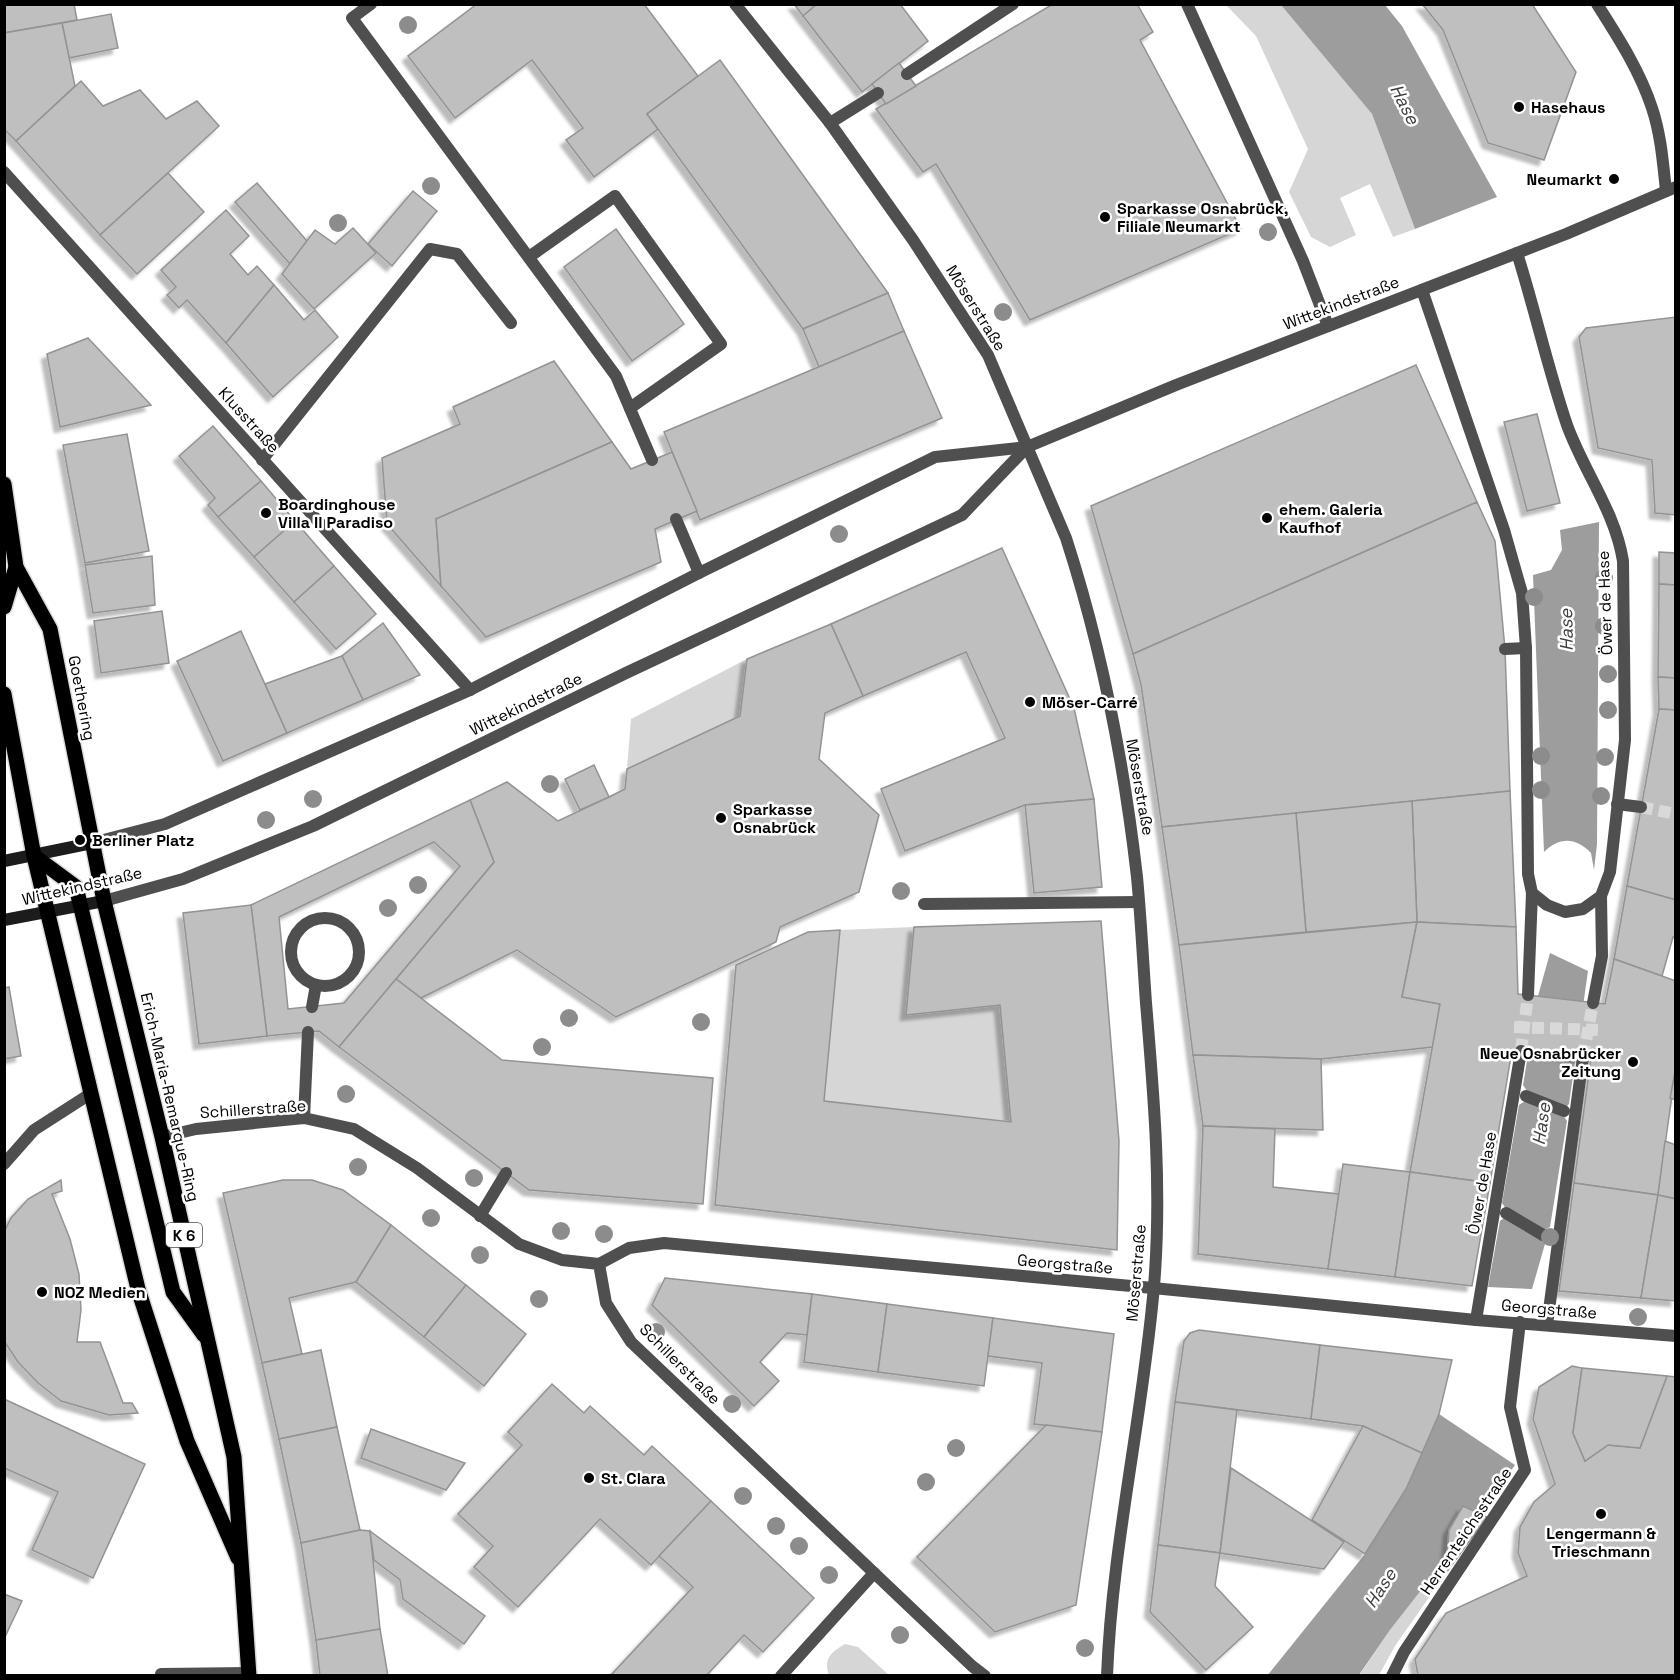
<svg xmlns="http://www.w3.org/2000/svg" width="1680" height="1680" viewBox="0 0 1680 1680" font-family="'Space Grotesk',sans-serif">
	<style>
		.green { fill: #d6d6d6 }
		.water { fill: #9d9d9d }
		.building { fill: #bfbfbf; stroke: #939393; stroke-width: 1.5; fill-rule: evenodd; filter: url(#shadow) }
		.lines { fill: none; stroke-linecap: round; stroke-linejoin: round }
		.pedestrian-tunnel { stroke: #d9d9d9; stroke-width: 12; stroke-dasharray: 12 6; stroke-linecap: butt }
		.primary-casing { stroke: #dbdbdb; stroke-width: 18 }
		.service { stroke: #4f4f4f; stroke-width: 12 }
		.pedestrian { stroke: #4f4f4f; stroke-width: 12 }
		.minor { stroke: #4f4f4f; stroke-width: 12 }
		.tertiary { stroke: #4f4f4f; stroke-width: 12 }
		.secondary { stroke: #1c1c1c; stroke-width: 12 }
		.primary { stroke: #000; stroke-width: 15 }
		.tree { fill: #8c8c8c }
		.poi-dot { fill: #000; stroke: #fff; stroke-width: 2 }
		.labels { text-anchor: middle; dominant-baseline: central; stroke-width: 5; stroke-linejoin: round; paint-order: stroke }
		.shield { fill: #fff; stroke: #4c4c4c; stroke-width: 1.5 }
		.shield-label { font-size: 15px; font-weight: bold; fill: #000 }
		.poi-label { font-size: 16px; font-weight: bold; fill: #000; stroke: #fff; text-anchor: start }
		.street-label { font-size: 16px; fill: #000; stroke: #fff }
		.water-label { font-size: 18px; font-style: italic; fill: #3e3e3e; stroke: #fff }
	</style>
	<defs>
		<filter id="shadow"><feDropShadow dx="-5.5" dy="5.5" stdDeviation="1.5" flood-color="#0004"/></filter>
	</defs>
	<rect width="100%" height="100%" fill="#fff"/>
	<g class="green">
		<polygon points="1226,5 1281,5 1372,114 1415,229 1393,237 1370,184 1340,198 1356,235 1330,247 1311,237 1289,192 1308,149 1256,36"/>
		<polygon points="747,659 740,716 627,769 631,719"/>
		<polygon points="914,927 906,1015 1000,1005 1011,1122 824,1101 840,930"/>
		<polygon points="1447,1557 1446,1573 1395,1646 1379,1675 1359,1676 1390,1630"/>
		<path d="M845,1644l13,3 31,28h-60c-6,-16 2,-23 16,-31z"/>
	</g>
	<g class="water">
		<polygon points="1281,5 1385,5 1402,26 1497,197 1415,229 1372,114"/>
		<path d="M1599,522l-2,322 -3,26 -3,-17c-16,-16 -31,-16 -47,-1l-11,-277 18,-5 11,-20 -2,-20z"/>
		<polygon points="1550,953 1588,971 1569,1104 1564,1109 1563,1115 1567,1121 1550,1227 1544,1230 1542,1239 1545,1244 1532,1289 1488,1287 1500,1221 1505,1217 1506,1209 1502,1203 1519,1105 1525,1101 1527,1091 1523,1085 1538,996"/>
		<polygon points="1439,1414 1515,1465 1481,1514 1463,1507 1449,1530 1447,1557 1390,1630 1359,1675 1267,1676 1365,1554 1406,1489"/>
	</g>
	<g class="building">
		<polygon points="4,4 74,4 77,20 4,33"/>
		<polygon points="477,4 644,4 698,76 647,114 658,129 594,177 566,140 583,128 532,60 455,118 408,56"/>
		<polygon points="794,4 817,4 803,16"/>
		<polygon points="817,4 900,4 928,41 862,92 803,16"/>
		<polygon points="1053,4 1137,4 1153,32 1140,40 1241,229 1030,320 936,164 923,172 876,109"/>
		<polygon points="1422,4 1532,4 1576,72 1544,160 1488,143 1443,30"/>
		<polygon points="111,14 118,48 69,58 62,23"/>
		<polygon points="62,23 75,86 16,141 4,129 4,33"/>
		<polygon points="720,60 888,293 803,329 647,114"/>
		<polygon points="899,63 916,86 886,104 872,84"/>
		<polygon points="81,81 103,106 140,90 166,119 197,101 219,126 100,235 16,141"/>
		<polygon points="168,173 204,212 137,274 100,235"/>
		<polygon points="257,183 307,241 290,264 235,202"/>
		<polygon points="413,191 437,211 392,266 368,244"/>
		<polygon points="226,210 249,236 230,254 248,275 257,266 274,285 226,343 187,300 179,308 167,295 176,287 161,270"/>
		<polygon points="353,228 376,253 314,309 282,274 315,230 335,244"/>
		<polygon points="616,229 684,324 632,361 564,267"/>
		<polygon points="274,285 304,320 315,310 338,337 273,397 226,343"/>
		<polygon points="888,293 904,331 819,367 803,329"/>
		<polygon points="1676,317 1676,515 1655,513 1652,460 1598,448 1579,337 1586,328"/>
		<polygon points="904,331 942,418 700,520 664,432"/>
		<polygon points="88,338 151,405 60,427 47,354"/>
		<polygon points="554,361 612,442 436,519 441,586 387,524 382,458 460,424 453,407"/>
		<polygon points="1416,365 1477,502 1133,654 1091,506"/>
		<polygon points="1537,414 1560,503 1527,511 1504,422"/>
		<polygon points="213,426 261,481 218,517 208,505 215,498 179,456"/>
		<polygon points="127,434 149,551 85,563 63,445"/>
		<polygon points="612,442 631,469 672,452 697,511 655,529 661,562 486,637 441,586 436,519"/>
		<polygon points="261,481 295,521 254,557 218,517"/>
		<polygon points="1477,502 1495,541 1505,649 1510,791 1162,827 1141,685 1133,654"/>
		<polygon points="295,521 334,566 294,602 254,557"/>
		<polygon points="1002,548 1074,708 1094,799 1025,805 905,851 881,789 1005,738 966,652 863,696 831,624"/>
		<polygon points="1659,552 1676,553 1676,585 1659,584"/>
		<polygon points="152,556 155,605 93,613 85,565"/>
		<polygon points="334,566 376,614 336,649 294,602"/>
		<polygon points="1659,584 1676,585 1676,678 1658,677"/>
		<polygon points="162,611 169,663 101,673 94,621"/>
		<polygon points="383,623 420,675 363,700 342,656"/>
		<polygon points="831,624 863,696 825,713 819,759 879,815 859,892 780,927 776,942 616,1017 517,950 421,998 396,979 494,862 470,800 507,782 558,821 609,797 625,789 627,769 740,716 747,659"/>
		<polygon points="241,631 287,733 223,761 177,661"/>
		<polygon points="342,656 363,700 287,733 265,684"/>
		<polygon points="1658,677 1676,678 1676,710 1659,709"/>
		<polygon points="1659,709 1676,710 1676,900 1627,886"/>
		<polygon points="594,765 609,797 580,810 565,779"/>
		<polygon points="1510,791 1516,927 1417,922 1412,801"/>
		<polygon points="1094,799 1102,887 1034,893 1025,805"/>
		<path d="M470,800l24,62 -155,185 -20,-16 -52,5 -16,-131zM434,842l26,24 -116,137 -56,6 -9,-92z"/>
		<polygon points="1412,801 1417,922 1306,932 1296,813"/>
		<polygon points="1296,813 1306,932 1179,945 1162,827"/>
		<polygon points="1627,886 1676,900 1676,937 1673,937 1662,976 1614,959"/>
		<polygon points="251,905 267,1036 199,1044 183,913"/>
		<polygon points="1101,921 1119,1141 1117,1250 715,1205 736,965 808,932 840,930 824,1101 1011,1122 1000,1005 906,1015 914,927"/>
		<polygon points="1417,922 1402,997 1440,1004 1433,1047 1321,1059 1193,1055 1179,945"/>
		<polygon points="1417,922 1516,927 1518,994 1605,1004 1614,959 1676,981 1676,1067 1658,1195 1574,1183 1591,1058 1512,1050 1490,1183 1410,1172 1440,1004 1402,997"/>
		<polygon points="396,979 502,1060 713,1078 703,1204 529,1190 339,1047"/>
		<polygon points="9,987 21,1056 4,1059 4,988"/>
		<polygon points="1193,1055 1321,1059 1323,1130 1203,1126"/>
		<polygon points="1676,1067 1676,1100 1670,1098"/>
		<polygon points="1203,1126 1275,1129 1273,1187 1339,1194 1328,1269 1198,1254"/>
		<polygon points="1665,1141 1676,1145 1676,1199 1658,1195"/>
		<polygon points="1343,1164 1410,1172 1395,1277 1328,1269"/>
		<polygon points="1410,1172 1490,1183 1472,1286 1395,1277"/>
		<polygon points="61,1180 62,1191 52,1194 70,1239 79,1274 81,1310 77,1342 100,1342 123,1403 132,1403 138,1413 109,1415 61,1401 38,1383 18,1362 4,1341 4,1232 11,1218 28,1199"/>
		<polygon points="283,1180 312,1180 343,1190 391,1225 356,1282 289,1298 302,1354 262,1363 223,1193"/>
		<polygon points="1574,1183 1658,1195 1641,1298 1559,1291"/>
		<polygon points="1658,1195 1676,1199 1676,1301 1641,1298"/>
		<polygon points="391,1225 466,1285 424,1337 356,1282"/>
		<polygon points="665,1278 812,1294 807,1335 787,1333 760,1362 779,1381 754,1406 652,1305"/>
		<polygon points="466,1285 526,1334 484,1386 424,1337"/>
		<polygon points="812,1294 887,1304 878,1372 804,1362"/>
		<polygon points="887,1304 993,1318 984,1386 878,1372"/>
		<polygon points="993,1318 1114,1334 1102,1432 1034,1424 1042,1363 988,1356"/>
		<polygon points="1199,1330 1320,1345 1311,1419 1175,1402 1184,1341 1190,1333"/>
		<polygon points="1320,1345 1452,1360 1439,1414 1422,1453 1363,1426 1311,1419"/>
		<polygon points="321,1350 337,1427 279,1439 262,1363"/>
		<polygon points="1572,1366 1582,1368 1573,1433 1585,1461 1608,1445 1640,1448 1667,1376 1676,1377 1676,1676 1418,1676 1415,1659 1446,1613 1527,1576 1518,1553 1520,1527 1534,1502 1555,1484 1533,1419 1539,1387"/>
		<polygon points="1582,1368 1667,1376 1640,1448 1608,1445 1585,1461 1573,1433"/>
		<polygon points="552,1384 584,1413 590,1406 644,1455 652,1446 711,1501 651,1565 600,1519 518,1607 474,1567 493,1546 458,1514 522,1445 508,1432"/>
		<polygon points="4,1399 145,1464 93,1578 32,1550 58,1492 4,1468"/>
		<polygon points="1175,1402 1237,1410 1220,1553 1158,1545"/>
		<polygon points="1046,1425 1102,1432 1076,1605 995,1632 917,1557"/>
		<polygon points="1363,1426 1422,1453 1406,1489 1365,1554 1312,1520"/>
		<polygon points="337,1427 360,1530 301,1543 279,1439"/>
		<polygon points="371,1429 465,1463 446,1490 361,1458"/>
		<polygon points="1231,1468 1344,1542 1324,1569 1220,1553"/>
		<polygon points="711,1501 814,1598 763,1652 744,1635 706,1676 610,1676 693,1587 659,1556"/>
		<polygon points="1463,1506 1487,1517 1446,1573 1449,1530"/>
		<polygon points="360,1530 370,1531 380,1629 316,1640 301,1543"/>
		<polygon points="370,1531 485,1616 464,1644 403,1599 400,1580 374,1560"/>
		<polygon points="1158,1545 1220,1553 1215,1586 1253,1627 1206,1670 1150,1612"/>
		<polygon points="4,1594 22,1601 4,1639"/>
		<polygon points="380,1629 388,1676 320,1676 316,1640"/>
	</g>
	<g class="lines">
		<g class="pedestrian-tunnel">
			<polyline points="1641,807 1676,814"/>
			<polyline points="1514,1027 1599,1030"/>
			<polyline points="1521,1051 1528,995"/>
			<polyline points="1583,1057 1593,1003"/>
		</g>
		<g class="primary-casing">
			<g id="primary">
				<polyline points="4,484 16,567 4,607"/>
				<polyline points="16,567 50,629 104,901 162,1137 234,1457 249,1676"/>
				<polyline points="4,694 34,856 138,1289 187,1441 238,1558"/>
				<polyline points="34,856 76,887 173,1292 204,1335"/>
			</g>
		</g>
		<g class="service">
			<polyline points="371,4 352,18 616,376 652,460"/>
			<polyline points="1187,4 1303,261 1328,326"/>
			<polyline points="907,74 1013,4"/>
			<polyline points="830,123 878,93"/>
			<polyline points="529,257 615,196 721,344 630,408"/>
			<polyline points="262,460 430,249 457,254 511,323"/>
			<polyline points="676,519 699,573"/>
			<polyline points="1505,649 1526,648"/>
			<polyline points="924,904 1139,902"/>
			<circle cx="325" cy="952" r="34"/>
			<polyline points="312,1007 316,985"/>
			<polyline points="304,1118 308,1032"/>
			<polyline points="480,1216 506,1173"/>
			<polyline points="161,1674 249,1673"/>
			<polyline points="781,1676 874,1573"/>
		</g>
		<g class="pedestrian">
			<polyline points="1617,804 1641,807"/>
			<polyline points="1528,995 1532,893"/>
			<polyline points="1593,1003 1602,956 1601,896"/>
			<polyline points="1526,1096 1564,1111"/>
			<polyline points="1506,1213 1543,1235"/>
			<polyline points="1153,1288 1476,1320 1676,1336"/>
			<polyline points="1476,1320 1521,1051"/>
			<polyline points="1547,1325 1583,1057"/>
			<polyline points="1392,1676 1404,1652 1525,1470 1510,1407 1520,1322"/>
		</g>
		<g class="minor">
			<path d="M735,4l95,119 83,117 75,115 78,183c35,108 58,225 71,339 4,42 6,84 9,126 8,95 16,187 8,283 -11,130 -42,259 -47,390"/>
			<path d="M1597,4c21,33 43,67 55,104 9,27 11,55 14,83"/>
			<polyline points="4,172 470,690"/>
			<path d="M1422,290l82,240 18,63 4,55 2,226 4,19 15,12 18,7 18,-3 18,-13 9,-24 15,-132 -2,-179c-8,-50 -39,-89 -56,-136 -19,-56 -32,-115 -50,-172"/>
			<polyline points="162,1137 196,1129 304,1118 354,1129 417,1168 519,1244 562,1260 599,1264 606,1303 631,1342 972,1666 985,1676"/>
			<polyline points="4,1164 34,1130 90,1094"/>
			<polyline points="599,1264 629,1248 664,1243 1153,1288"/>
		</g>
		<g class="tertiary">
			<polyline points="92,843 165,824 470,690 699,573 935,457 1027,447 1176,385 1566,234 1676,187"/>
			<polyline points="104,901 183,879 313,826 626,673 962,515 1027,447"/>
		</g>
		<g class="secondary">
			<polyline points="4,861 92,843"/>
			<polyline points="4,920 104,901"/>
		</g>
		<use href="#primary" class="primary"/>
	</g>
	<g class="tree">
		<circle cx="408" cy="25" r="9"/>
		<circle cx="431" cy="186" r="9"/>
		<circle cx="338" cy="223" r="9"/>
		<circle cx="1268" cy="232" r="9"/>
		<circle cx="1003" cy="312" r="9"/>
		<circle cx="839" cy="534" r="9"/>
		<circle cx="1604" cy="578" r="9"/>
		<circle cx="1534" cy="597" r="9"/>
		<circle cx="1604" cy="626" r="9"/>
		<circle cx="1608" cy="674" r="9"/>
		<circle cx="1608" cy="710" r="9"/>
		<circle cx="1541" cy="756" r="9"/>
		<circle cx="1605" cy="757" r="9"/>
		<circle cx="550" cy="784" r="9"/>
		<circle cx="1541" cy="790" r="9"/>
		<circle cx="1601" cy="796" r="9"/>
		<circle cx="313" cy="799" r="9"/>
		<circle cx="266" cy="820" r="9"/>
		<circle cx="418" cy="885" r="9"/>
		<circle cx="901" cy="891" r="9"/>
		<circle cx="388" cy="908" r="9"/>
		<circle cx="569" cy="1018" r="9"/>
		<circle cx="701" cy="1022" r="9"/>
		<circle cx="542" cy="1047" r="9"/>
		<circle cx="346" cy="1094" r="9"/>
		<circle cx="358" cy="1167" r="9"/>
		<circle cx="474" cy="1178" r="9"/>
		<circle cx="431" cy="1218" r="9"/>
		<circle cx="561" cy="1231" r="9"/>
		<circle cx="604" cy="1234" r="9"/>
		<circle cx="1550" cy="1237" r="9"/>
		<circle cx="480" cy="1255" r="9"/>
		<circle cx="539" cy="1299" r="9"/>
		<circle cx="1638" cy="1317" r="9"/>
		<circle cx="656" cy="1332" r="9"/>
		<circle cx="732" cy="1404" r="9"/>
		<circle cx="956" cy="1448" r="9"/>
		<circle cx="926" cy="1482" r="9"/>
		<circle cx="743" cy="1496" r="9"/>
		<circle cx="776" cy="1526" r="9"/>
		<circle cx="799" cy="1546" r="9"/>
		<circle cx="829" cy="1575" r="9"/>
		<circle cx="900" cy="1635" r="9"/>
		<circle cx="1085" cy="1648" r="9"/>
	</g>
	<g class="poi-dot">
		<circle cx="1519" cy="107" r="6"/>
		<circle cx="1614" cy="179" r="6"/>
		<circle cx="1105" cy="217" r="6"/>
		<circle cx="266" cy="513" r="6"/>
		<circle cx="1267" cy="518" r="6"/>
		<circle cx="1030" cy="702" r="6"/>
		<circle cx="721" cy="818" r="6"/>
		<circle cx="80" cy="840" r="6"/>
		<circle cx="1633" cy="1062" r="6"/>
		<circle cx="42" cy="1292" r="6"/>
		<circle cx="589" cy="1478" r="6"/>
		<circle cx="1601" cy="1514" r="6"/>
	</g>
	<g class="labels">
		<rect class="shield" x="166" y="1223" width="36" height="24" rx="4.5"/>
		<g class="shield-label">
			<text x="184" y="1235">K 6</text>
		</g>
		<g class="poi-label">
			<text x="1531" y="107">Hasehaus</text>
			<text x="1602" y="179" text-anchor="end">Neumarkt</text>
			<text x="1117" y="208">Sparkasse Osnabrück,<tspan x="1117" dy="18">Filiale Neumarkt</tspan></text>
			<text x="278" y="504">Boardinghouse<tspan x="278" dy="18">Villa Il Paradiso</tspan></text>
			<text x="1279" y="509">ehem. Galeria<tspan x="1279" dy="18">Kaufhof</tspan></text>
			<text x="1042" y="702">Möser-Carré</text>
			<text x="733" y="809">Sparkasse<tspan x="733" dy="18">Osnabrück</tspan></text>
			<text x="92" y="840">Berliner Platz</text>
			<text x="1621" y="1053" text-anchor="end">Neue Osnabrücker<tspan x="1621" dy="18">Zeitung</tspan></text>
			<text x="54" y="1292">NOZ Medien</text>
			<text x="601" y="1478">St. Clara</text>
			<text x="1601" y="1533" text-anchor="middle">Lengermann &amp;<tspan x="1601" dy="18">Trieschmann</tspan></text>
		</g>
		<g class="street-label">
			<text transform="translate(1341 303) rotate(-21)">Wittekindstraße</text>
			<text transform="translate(976 308) rotate(58)">Möserstraße</text>
			<text transform="translate(249 420) rotate(48)">Klusstraße</text>
			<text transform="translate(1605 603) rotate(-92)">Öwer de Hase</text>
			<text transform="translate(82 698) rotate(79)">Goethering</text>
			<text transform="translate(526 704) rotate(-26)">Wittekindstraße</text>
			<text transform="translate(1140 787) rotate(80)">Möserstraße</text>
			<text transform="translate(82 886) rotate(-13)">Wittekindstraße</text>
			<text transform="translate(170 1097) rotate(77)">Erich-Maria-Remarque-Ring</text>
			<text transform="translate(253 1109) rotate(-4)">Schillerstraße</text>
			<text transform="translate(1482 1183) rotate(-80)">Öwer de Hase</text>
			<text transform="translate(1065 1264) rotate(5)">Georgstraße</text>
			<text transform="translate(1136 1273) rotate(-85)">Möserstraße</text>
			<text transform="translate(1549 1309) rotate(5)">Georgstraße</text>
			<text transform="translate(680 1364) rotate(45)">Schillerstraße</text>
			<text transform="translate(1466 1531) rotate(-56)">Herrenteichsstraße</text>
		</g>
		<g class="water-label">
			<text transform="translate(1405 104) rotate(63)">Hase</text>
			<text transform="translate(1566 630) rotate(-91)">Hase</text>
			<text transform="translate(1541 1124) rotate(-82)">Hase</text>
			<text transform="translate(1380 1588) rotate(-57)">Hase</text>
		</g>
	</g>
	<rect width="1680" height="1680" fill="none" stroke="#000000" stroke-width="12"/>
</svg>
